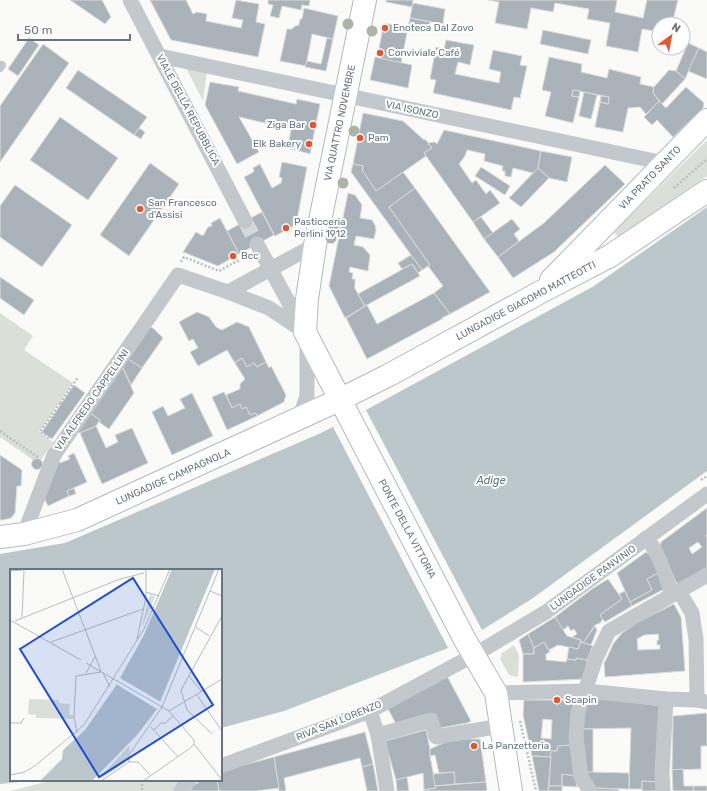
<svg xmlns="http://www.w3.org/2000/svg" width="707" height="791" viewBox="0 0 707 791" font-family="Rubik,sans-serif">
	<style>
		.green { fill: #dadfd7 }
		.water { fill: #bbc7cb }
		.pier { fill: #fafaf8 }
		.building { fill: #aab3b9; stroke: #dcdcda; fill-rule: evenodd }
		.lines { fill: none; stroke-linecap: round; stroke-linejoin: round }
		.street-tunnel { stroke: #d5d9db; stroke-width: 15; stroke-dasharray: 15 8; stroke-linecap: butt }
		.secondary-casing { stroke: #b3babf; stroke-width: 24 }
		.path { stroke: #bbbfc2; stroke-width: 2.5; stroke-dasharray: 2 2; stroke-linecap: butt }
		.lane { stroke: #c3c8cc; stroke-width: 8 }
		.street { stroke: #c3c8cc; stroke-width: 15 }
		.secondary { stroke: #fff; stroke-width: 22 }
		.tree { fill: #aab4a7 }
		.poi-dot { fill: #e4572e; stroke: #fff; stroke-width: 1.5 }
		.labels { text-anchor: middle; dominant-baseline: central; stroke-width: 4; stroke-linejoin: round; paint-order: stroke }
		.poi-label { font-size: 10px; fill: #657683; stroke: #fff; text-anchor: start }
		.street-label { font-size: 10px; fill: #657683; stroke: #fff }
		.water-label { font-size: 11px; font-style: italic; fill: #60757c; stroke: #fff }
		.inset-road { fill: none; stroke: #b5bdc2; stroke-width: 1 }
		.view { fill: #1d4ed8; fill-opacity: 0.15; stroke: #1d4ed8; stroke-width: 2 }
		.inset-edge { fill: none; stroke: #657683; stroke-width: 2 }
	</style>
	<rect width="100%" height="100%" fill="#fafaf8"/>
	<g class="green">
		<polygon points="185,66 207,71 203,101"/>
		<polygon points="707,140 707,176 618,237 614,232"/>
		<polygon points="0,313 33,336 24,350 73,383 39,432 53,442 41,460 39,458 33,460 0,437"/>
		<polygon points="514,645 519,656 518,677 509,675 500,659 502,653"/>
		<polygon points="52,780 182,780 174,791 11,791"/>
	</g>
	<polygon class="water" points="707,207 707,471 533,598 482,630 448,648 284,711 221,728 221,570 11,570 11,780 29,780 20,782 0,784 0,554 65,543 321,433 366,410 594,286"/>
	<polygon class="pier" points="366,410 482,630 448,648 333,427"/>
	<g class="building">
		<polygon points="70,0 102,0 111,17 105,24"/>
		<polygon points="150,0 186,0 193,14 197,12 207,14 206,21 241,28 243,20 232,18 236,0 259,4 256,22 265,24 258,57 171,40"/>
		<polygon points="268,0 310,0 309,6 302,5 301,10 282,6 279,18 270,16 273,5 268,4"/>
		<polygon points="386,0 413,0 412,7 386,2"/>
		<polygon points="488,0 617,0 615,12 643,18 647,0 678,0 672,24 659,24 659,32 642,29 638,52 606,46 610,23 587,19 589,9 555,3 553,12 531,8 527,29 495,23 499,2"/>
		<polygon points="413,3 445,9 443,24 410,18"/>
		<polygon points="304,8 338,16 333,39 312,34 306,66 280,61 287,29 292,29 295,26 299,25 300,19 302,19"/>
		<polygon points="410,18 430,22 428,32 408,28"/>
		<polygon points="384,23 408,28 401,63 377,58"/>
		<polygon points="543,30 591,40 588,54 540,44"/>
		<polygon points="29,38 39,45 18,76 8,69"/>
		<polygon points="327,38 333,39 326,71 305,67 307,61 321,64"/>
		<polygon points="446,40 474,45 470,65 458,62 455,74 499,83 501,72 489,69 493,50 522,56 520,65 527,66 520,98 514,97 511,110 433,93 436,80 430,79 436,47 444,49"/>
		<polygon points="688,43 699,48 685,79 676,71"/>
		<polygon points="43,44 69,63 0,162 0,106"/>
		<polygon points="699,48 707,52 707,79 688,71"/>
		<polygon points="375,57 412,65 408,88 370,80"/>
		<polygon points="549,57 582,64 581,72 607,78 609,69 641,77 640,84 654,87 653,93 659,101 646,114 640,107 628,108 623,132 595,127 600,102 608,104 609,97 573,90 572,96 579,97 573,123 545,116 551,92 542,90"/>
		<polygon points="78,70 147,117 134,135 66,88"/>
		<polygon points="669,70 676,71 685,79 662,104 653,93 654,87"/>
		<polygon points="210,82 239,87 238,91 296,104 297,99 320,104 310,154 288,148 291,129 239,117 259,152 237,164 205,105"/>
		<polygon points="686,87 704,103 703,108 673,137 657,120 652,125 644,117 659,101 666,108"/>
		<polygon points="573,90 580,91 579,97 572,96"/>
		<polygon points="584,92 597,95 591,119 579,116"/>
		<polygon points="601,96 609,97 608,104 600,102"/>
		<polygon points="363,113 403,121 424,140 425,139 432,148 424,153 426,156 376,191 362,170 363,166 353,164"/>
		<polygon points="60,117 118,158 88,200 30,160"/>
		<polygon points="139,128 145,132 141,139 134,135"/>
		<polygon points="444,130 541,151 538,168 533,173 513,168 511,177 505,176 505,171 502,171 503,166 484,161 485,154 467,150 465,156 459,164 472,183 476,180 486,194 490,190 500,203 473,222 424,153 432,148 428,143 435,142 437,144"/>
		<polygon points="541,151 572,157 567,182 549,178 538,168"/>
		<polygon points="282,162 307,167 296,225 275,236 244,177 254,172 253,168 260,164 272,188 281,183 282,178 279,177"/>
		<polygon points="150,163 179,184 129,256 100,235"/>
		<polygon points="353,164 363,166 362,170 376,191 403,172 415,188 389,207 430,265 422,270 351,172"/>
		<polygon points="605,165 625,184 554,252 513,278 498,257 544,223"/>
		<polygon points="481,167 510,186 505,195 475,176"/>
		<polygon points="538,168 549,178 521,207 509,198"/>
		<polygon points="15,185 72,225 42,267 0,237 0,206"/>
		<polygon points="415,188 490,292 450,314 434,293 443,286 428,266 430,265 389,207"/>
		<polygon points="348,193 355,195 362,205 360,218 372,220 375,225 376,230 374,239 356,236 354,245 363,247 370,255 368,271 350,267 349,272 353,273 352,279 355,279 355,286 354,287 365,306 345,318 329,286"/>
		<polygon points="262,212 274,235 239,254 227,231"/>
		<polygon points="481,217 493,233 484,239 473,222"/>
		<polygon points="220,218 239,254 218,266 183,252 196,232 203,236 208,227 212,226 211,223"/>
		<polygon points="512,219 520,229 514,234 519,241 498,257 484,239"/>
		<polygon points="411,255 422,270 418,273 412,264 402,269 398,263"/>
		<polygon points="412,264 420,276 365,306 358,294"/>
		<polygon points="0,277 34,300 24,315 0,298"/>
		<polygon points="434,293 450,314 442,318 442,319 367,359 346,318 367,305 377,324"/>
		<polygon points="197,312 209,317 216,327 222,330 237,322 249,327 266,362 257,367 254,363 247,367 242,358 235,363 227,350 198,366 190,352 198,348 193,339 189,341 179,322"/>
		<polygon points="150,327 153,328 163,338 142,368 128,359"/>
		<polygon points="242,358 247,367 254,363 257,367 266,362 269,368 271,366 286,395 284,402 257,416 256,413 250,415 246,407 242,409 240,404 232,408 226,395 240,389 240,384 245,379 235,363"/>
		<polygon points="128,359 142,368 131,385 122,366"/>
		<polygon points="122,366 134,393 109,429 99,422 100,420 90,413"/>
		<polygon points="74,385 85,393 52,439 42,432"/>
		<polygon points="224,392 232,408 240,404 242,409 246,407 250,415 256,413 257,416 227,430 212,397"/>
		<polygon points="192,393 213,436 172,455 152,412 163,406 168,416 185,408 180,399"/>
		<polygon points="90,413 100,420 96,426 80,433 77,431"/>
		<polygon points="96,426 106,448 118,442 115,435 132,428 148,463 102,484 80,433"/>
		<polygon points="74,453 87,482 67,491 69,496 48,506 43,496 58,459 60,463 70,459 68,456"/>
		<polygon points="0,455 22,470 21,486 17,486 15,513 11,518 3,520 0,520"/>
		<circle cx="37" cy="464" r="5.5"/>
		<polygon points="74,488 76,494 69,496 67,491"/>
		<path d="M707,508v26l-1,1 1,3v30l-30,16 -17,-37 1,-5zM698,542l4,5 -10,7 -3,-6z"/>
		<polygon points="646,552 652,556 658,573 647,579 652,590 630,602 617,573"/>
		<polygon points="658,573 664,589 632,606 630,602 652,590 647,579"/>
		<polygon points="608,579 622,599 600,615 603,619 600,623 595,625 583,643 581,642 581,640 572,637 577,634 574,629 571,631 568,626 563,630 555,617 592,589"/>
		<polygon points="625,591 632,606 605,622 600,615 622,599 619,594"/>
		<path d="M674,604l7,13 4,54 -80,6 -1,-15h1l8,-18 9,-11 16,-11zM658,634l1,6h-2v5h3v4l-22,1 -1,-11 7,-4z"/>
		<polygon points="555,617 567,636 581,640 578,649 558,645 549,650 544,642 534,648 528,634"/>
		<polygon points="595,626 597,630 591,645 583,643"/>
		<polygon points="528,634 534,648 534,654 523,654 519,640"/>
		<polygon points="544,642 550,652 546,654 546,660 566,662 567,659 576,660 576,658 587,660 584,679 523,682 523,654 534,654 534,648"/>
		<polygon points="581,642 593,646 587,660 576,658 576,660 567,659 569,647 578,649"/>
		<polygon points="447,676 471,721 467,723 440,728 436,714 396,724 387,707"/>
		<polygon points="588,696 661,706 658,782 642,781 642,789 629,789 631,728 580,729"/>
		<path d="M524,700h49l-2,45 -13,1 -1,5h-6v6l-19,-1 -9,-41zM543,719l9,1 -1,19 -10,-1z"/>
		<polygon points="707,713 707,746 701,746 701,769 672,770 673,716"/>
		<polygon points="580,729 593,729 593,773 586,772"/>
		<polygon points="426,730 430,749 430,756 436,788 424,790 423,773 396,780 385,741"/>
		<polygon points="365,732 373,764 362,767 360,758 284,778 286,791 279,791 274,757"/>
		<polygon points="460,739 480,739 486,782 455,784 454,772 439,773 435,755 430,756 430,749 448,741"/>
		<polygon points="571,745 576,776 562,774 562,786 549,786 551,751 557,751 558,746"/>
		<polygon points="532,756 551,757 548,791 539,791"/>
		<polygon points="274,757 279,788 256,791 219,791 217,780 221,780 221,771"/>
		<polygon points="373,764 378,791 367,791 362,767"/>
		<polygon points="683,769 684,786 693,786 694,791 673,791 672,770"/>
		<polygon points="454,772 455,784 435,786 433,774"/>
		<polygon points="586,772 629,773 629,789 592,788"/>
		<polygon points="562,774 576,776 577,787 562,786"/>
		<polygon points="407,777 409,791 397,791 396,780"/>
		<polygon points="202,780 217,780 219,791 192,791 189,788"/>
		<polygon points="642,781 658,782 658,791 642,791"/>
		<polygon points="486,782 487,791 424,791 424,790 436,788 435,786"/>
		<polygon points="549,786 562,786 562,791 548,791"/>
		<polygon points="693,786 707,786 707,791 694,791"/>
		<polygon points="592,788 618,789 619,791 594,791"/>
	</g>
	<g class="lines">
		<polyline class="street-tunnel" points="245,221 257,244"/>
		<g class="secondary-casing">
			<g id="secondary">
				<polyline points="365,0 315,245 307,299 305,332 465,640 496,693 511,791"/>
				<polyline points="551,280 707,120"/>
				<polyline points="0,537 24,534 77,520 339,400 389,375 537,294 610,256 707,191"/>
			</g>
		</g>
		<g class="path">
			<polyline points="674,188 707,159"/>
			<polyline points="181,262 184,257 219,271 246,256"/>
			<polyline points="62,403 61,402 78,377"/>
			<polyline points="0,431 39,458"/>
			<polyline points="49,438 40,432 61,402"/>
			<polyline points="701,480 707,476"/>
			<polyline points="520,721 536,791"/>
			<polyline points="142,780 142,791"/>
		</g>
		<polyline class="lane" points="0,68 2,65"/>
		<g class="street">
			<polyline points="130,0 245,221"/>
			<polyline points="160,56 664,163"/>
			<polyline points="257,244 303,329"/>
			<polyline points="228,292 315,245"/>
			<polyline points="299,419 307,396 307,341"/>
			<polyline points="24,534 54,455 178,275 228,292 269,308 305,332"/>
			<path d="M646,538c14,15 19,38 26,56"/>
			<polyline points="679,591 692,613 696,639 697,700"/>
			<polyline points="496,693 586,691 666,699 697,700 707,702"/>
			<polyline points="370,711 378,735 387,791"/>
			<polyline points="378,735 431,720 436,737 501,726"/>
			<polyline points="221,766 370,711 474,655 546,612 707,494"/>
			<polyline points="181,791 189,780"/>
			<polyline points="590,791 581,777 576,737 578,712 596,658 609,631 707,575"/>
			<polyline points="663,791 662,773 666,699"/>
		</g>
		<use href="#secondary" class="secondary"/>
	</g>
	<g class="tree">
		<circle cx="348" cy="24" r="5.5"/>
		<circle cx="372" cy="31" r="5.5"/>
		<circle cx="354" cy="131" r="5.5"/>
		<circle cx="343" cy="183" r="5.5"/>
		<circle cx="334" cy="227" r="5.5"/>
		<circle cx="331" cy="238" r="5.5"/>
	</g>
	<g class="poi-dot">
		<circle cx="385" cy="28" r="4"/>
		<circle cx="380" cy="53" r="4"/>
		<circle cx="313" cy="125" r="4"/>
		<circle cx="360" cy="138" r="4"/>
		<circle cx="309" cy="144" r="4"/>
		<circle cx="140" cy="209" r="4"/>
		<circle cx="286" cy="228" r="4"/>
		<circle cx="233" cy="256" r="4"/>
		<circle cx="557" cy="700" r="4"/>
		<circle cx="474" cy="746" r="4"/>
	</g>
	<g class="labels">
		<g class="poi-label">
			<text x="393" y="28">Enoteca Dal Zovo</text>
			<text x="388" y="53">Conviviale Café</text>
			<text x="305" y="125" text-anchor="end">Ziga Bar</text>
			<text x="368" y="138">Pam</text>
			<text x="301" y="144" text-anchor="end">Elk Bakery</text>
			<text x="148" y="203">San Francesco<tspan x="148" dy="12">d'Assisi</tspan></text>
			<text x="294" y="222">Pasticceria<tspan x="294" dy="12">Perlini 1912</tspan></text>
			<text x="241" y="256">Bcc</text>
			<text x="565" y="700">Scapin</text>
			<text x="482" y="746">La Panzetteria</text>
		</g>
		<g class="street-label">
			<text transform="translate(188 110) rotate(62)">VIALE DELLA REPUBBLICA</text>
			<text transform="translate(412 110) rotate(12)">VIA ISONZO</text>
			<text transform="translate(340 123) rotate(-78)">VIA QUATTRO NOVEMBRE</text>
			<text transform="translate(650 178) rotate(-46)">VIA PRATO SANTO</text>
			<text transform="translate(526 301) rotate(-28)">LUNGADIGE GIACOMO MATTEOTTI</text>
			<text transform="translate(92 400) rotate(-55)">VIA ALFREDO CAPPELLINI</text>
			<text transform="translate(173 477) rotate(-24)">LUNGADIGE CAMPAGNOLA</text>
			<text transform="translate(407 529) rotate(62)">PONTE DELLA VITTORIA</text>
			<text transform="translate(593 578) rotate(-36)">LUNGADIGE PANVINIO</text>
			<text transform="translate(339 721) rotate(-22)">RIVA SAN LORENZO</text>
		</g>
		<g class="water-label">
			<text x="491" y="480">Adige</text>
		</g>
	</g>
	<g transform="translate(10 569)">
		<rect width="212" height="212" fill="#fafaf8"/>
		<path d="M140,25l5,3 -12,28h-1zM19,130l30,1v3l11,1 -1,11h4v4l-37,-1v-3l-8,-1zM119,177l1,5 -4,11 -24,16 -1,-2z" fill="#dadfd7"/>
		<path d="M162,0h43l-58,140 -20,26 -45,46h-52l22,-22 1,-9 22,-20 30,-43 29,-52z" fill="#bbc7cb"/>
		<path d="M110,109l41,24 -4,7 -41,-25z" fill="#fafaf8"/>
		<path class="inset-road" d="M52,0l39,102M0,2l24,-2M200,22l12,5M136,23l13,4M12,48l2,-46M0,51l71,40M5,52l105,-42 24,-6M186,58l13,9M127,70l9,-42v-28M41,73l92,-33M76,94l83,48 25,29v4l-5,5 -46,32M76,104l9,-16M93,104l7,14M179,107l13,16M187,126l25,36M159,142l53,-32M0,154h11l3,-5M141,158l27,30M144,161l8,-8 2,2 9,-8M67,164l-3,-16 2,-41 25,-4M202,165l-25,-24 -6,-20 41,-74M184,175l28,36M119,193h9l13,14M0,206l15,-3 11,-7 48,-40 60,-96 26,-60M91,212l28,-19v-7l33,-48 57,-138"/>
		<path class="view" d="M123,9l80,127 -114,72 -79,-128z"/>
		<rect width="212" height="212" class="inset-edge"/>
	</g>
	<g transform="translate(671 36) rotate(32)"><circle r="19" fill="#ffffff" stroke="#c1c8cd"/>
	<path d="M0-3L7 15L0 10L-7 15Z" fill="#e4572e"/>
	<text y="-6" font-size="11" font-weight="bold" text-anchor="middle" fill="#657683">N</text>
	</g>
	<path d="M18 34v6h112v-6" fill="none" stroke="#657683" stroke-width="2"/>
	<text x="24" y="34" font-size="12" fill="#657683" stroke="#ffffff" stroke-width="3" paint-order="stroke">50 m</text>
</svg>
